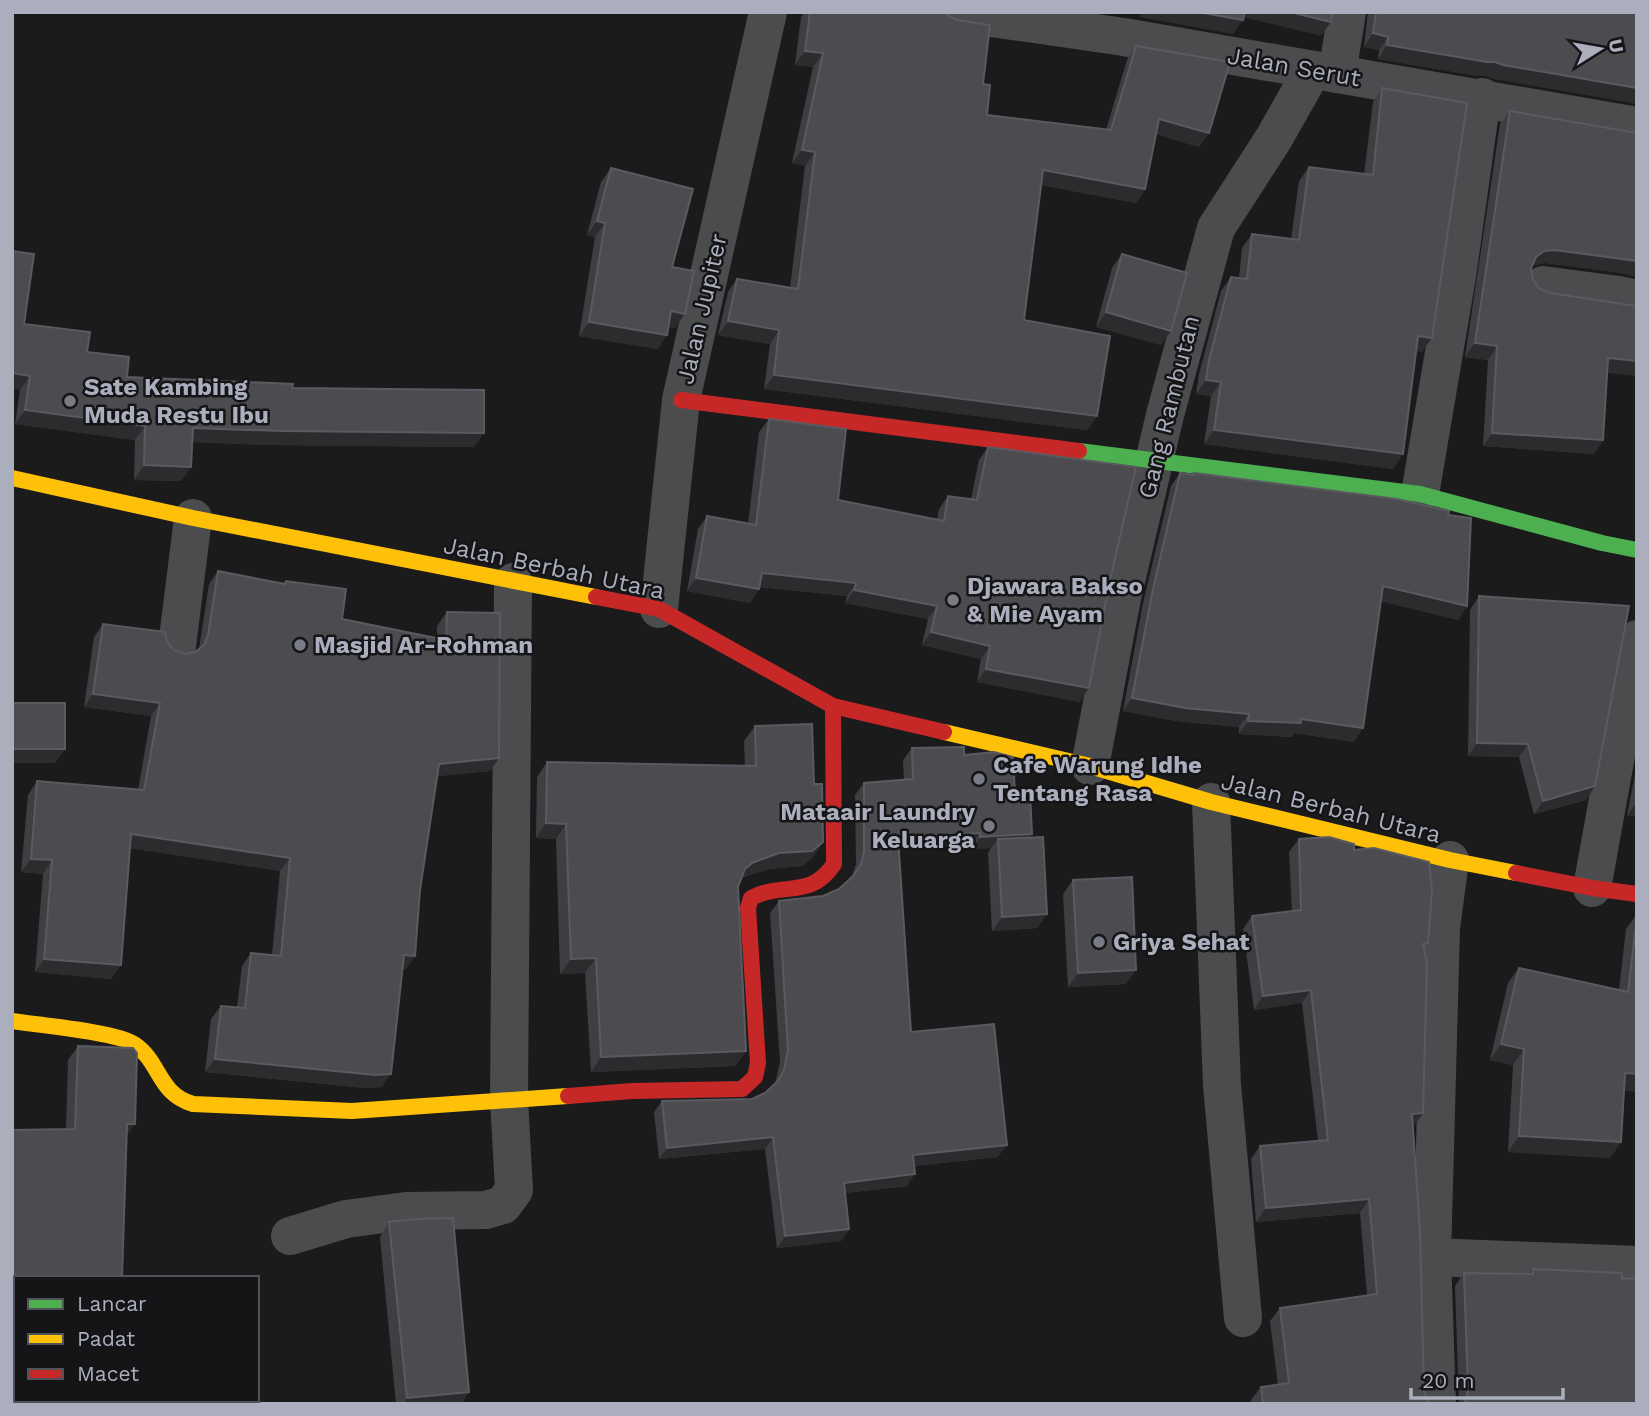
<svg xmlns="http://www.w3.org/2000/svg" width="1649" height="1416" viewBox="0 0 1649 1416" font-family="'Work Sans',sans-serif">
	<style>
		.lines { fill: none; stroke-linecap: round; stroke-linejoin: round }
		.street { stroke: #4b4c4e; stroke-width: 38 }
		.fast { stroke: #4caf50; stroke-width: 16 }
		.slow { stroke: #ffc107; stroke-width: 16 }
		.jam { stroke: #c62828; stroke-width: 16 }
		.wall { fill: #3f3f43 }
		.shaded-wall { fill: #2c2c2e }
		.building { fill: #4b4b50; stroke: #5a5b61; stroke-width: 2 }
		.poi-dot { fill: #797b85; stroke: #151518; stroke-width: 2.5 }
		.labels { text-anchor: middle; dominant-baseline: central; stroke-width: 5; stroke-linejoin: round; paint-order: stroke }
		.street-label { font-size: 24px; fill: #abafbd; stroke: #151518 }
		.poi-label { font-size: 24px; font-weight: bold; fill: #abafbd; stroke: #151518; text-anchor: start }
	</style>
	<rect width="100%" height="100%" fill="#1b1b1c"/>
	<g class="lines">
		<g class="street">
			<polyline points="951,12 1124,37 1637,126"/>
			<polyline points="1337,74 1347,12"/>
			<polyline points="1543,285 1619,295 1637,299"/>
			<polyline points="1420,494 1457,276 1482,97"/>
			<polyline points="659,609 681,400 768,12"/>
			<polyline points="177,646 193,518"/>
			<polyline points="1090,766 1122,598 1165,415 1216,228 1274,138 1312,71"/>
			<polyline points="1211,802 1222,1085 1243,1318"/>
			<polyline points="1592,888 1637,639"/>
			<polyline points="290,1236 346,1219 406,1211 486,1210 503,1205 514,1190 509,1099 513,582"/>
			<polyline points="1432,1257 1637,1265"/>
			<polyline points="1437,1404 1432,1257 1441,928 1450,860"/>
		</g>
		<polyline class="fast" points="1079,451 1420,494 1602,543 1637,550"/>
		<g class="slow">
			<polyline points="12,478 193,518 596,597"/>
			<polyline points="944,732 1090,766 1211,802 1450,860 1516,873"/>
			<path d="M12,1021c25,4 106,11 122,23 27,18 23,49 59,60l159,7 216,-15"/>
		</g>
		<g class="jam">
			<polyline points="681,400 1079,451"/>
			<polyline points="596,597 659,609 833,706 944,732"/>
			<polyline points="1516,873 1592,888 1637,894"/>
			<path d="M568,1096l64,-5 110,-2 13,-12 3,-14 -10,-155 3,-10c33,-17 59,2 83,-34l-1,-158"/>
		</g>
	</g>
	<g class="wall">
		<polygon points="804,12 945,12 983,84 987,115 1106,130 1127,60 1136,46 1199,147 1156,134 1145,189 1136,203 1041,185 1024,320 1097,416 1087,430 764,389 770,344 718,335 728,292 737,279 790,288 805,166 792,163 813,67 795,65 801,17"/>
		<polygon points="1368,12 1637,12 1494,79 1486,76 1478,76 1378,59 1379,50 1364,47"/>
		<polygon points="1382,88 1422,352 1416,351 1393,469 1204,444 1211,396 1196,394 1199,374 1221,291 1231,277 1239,278 1242,248 1252,234 1291,239 1299,181 1309,167 1364,174 1373,102"/>
		<polygon points="1510,111 1637,133 1637,277 1622,273 1545,263 1534,265 1531,268 1533,280 1607,373 1603,440 1594,454 1483,446 1488,360 1465,357 1500,124"/>
		<polygon points="611,168 672,267 675,328 669,327 658,349 579,336 595,237 587,235 601,182"/>
		<polygon points="1122,254 1161,345 1096,327 1112,268"/>
		<polygon points="24,324 87,352 127,377 292,388 474,447 271,445 192,442 191,467 181,481 134,480 135,440 15,424 20,390"/>
		<polygon points="769,419 838,500 937,520 939,509 948,496 971,499 979,460 988,447 1080,702 977,682 981,659 922,645 928,619 845,603 847,596 759,587 759,589 750,603 687,591 698,529 707,516 748,524 759,432"/>
		<polygon points="1180,473 1193,475 1194,473 1448,515 1467,606 1458,620 1381,601 1354,742 1294,733 1292,737 1239,734 1239,727 1176,721 1123,711 1143,603 1171,486"/>
		<polygon points="218,571 284,584 286,581 342,619 437,638 437,626 447,612 499,758 490,771 437,776 406,969 402,969 382,1087 365,1088 205,1072 211,1019 221,1006 237,1007 242,966 251,953 272,955 280,871 130,848 121,965 111,979 35,972 43,874 21,872 28,795 37,781 138,790 151,716 84,707 94,637 103,624 167,642 174,650 184,654 195,652 199,649 209,584"/>
		<polygon points="1479,596 1586,800 1534,814 1519,757 1468,756 1470,610"/>
		<polygon points="755,726 814,784 823,842 812,858 802,866 769,869 741,878 738,887 746,1051 735,1066 591,1072 585,973 560,974 556,839 536,838 537,777 547,762 745,766 744,741"/>
		<polygon points="912,748 964,755 1015,795 1032,834 1030,837 1047,914 1037,928 992,931 988,853 991,848 972,849 972,845 899,848 911,1032 998,1157 914,1166 907,1186 845,1193 849,1229 841,1241 777,1248 765,1149 659,1159 654,1112 662,1101 752,1099 765,1093 775,1084 780,1062 770,913 779,901 823,896 839,889 852,876 856,864 855,795 864,783 904,780 903,760"/>
		<polygon points="1637,763 1637,816 1627,816"/>
		<polygon points="1299,839 1354,850 1424,948 1414,1126 1413,1126 1424,1391 1428,1402 1430,1404 1252,1404 1251,1400 1261,1387 1278,1385 1270,1321 1280,1308 1367,1295 1360,1213 1256,1222 1251,1159 1260,1146 1318,1141 1302,1003 1254,1010 1243,929 1252,916 1292,911 1289,852"/>
		<polygon points="1073,880 1126,984 1068,987 1063,894"/>
		<polygon points="1637,914 1637,1092 1624,1090 1621,1142 1610,1158 1508,1152 1513,1065 1490,1060 1508,983 1519,968 1619,990 1626,929"/>
		<polygon points="78,1046 133,1048 16,1278 16,1318 12,1318 12,1130 66,1129 68,1060"/>
		<polygon points="389,1222 469,1392 461,1404 396,1404 380,1237"/>
		<polygon points="1533,1269 1622,1279 1637,1404 1459,1404 1455,1286 1464,1273 1530,1274"/>
	</g>
	<g class="shaded-wall">
		<polygon points="1143,12 1198,12 1243,20 1233,34 1139,17"/>
		<polygon points="1241,12 1290,12 1331,22 1321,36 1239,16"/>
		<polygon points="1373,33 1388,37 1379,50 1364,47"/>
		<polygon points="1387,45 1495,62 1637,88 1637,104 1494,79 1486,76 1478,76 1378,59"/>
		<polygon points="805,51 823,53 813,67 795,65"/>
		<polygon points="1159,119 1209,133 1199,147 1149,132"/>
		<polygon points="802,150 815,152 805,166 792,163"/>
		<polygon points="1043,170 1145,189 1136,203 1034,184"/>
		<polygon points="597,221 605,223 595,237 587,235"/>
		<polygon points="1555,250 1637,261 1637,277 1622,273 1545,263 1534,265 1526,271 1536,257 1544,251"/>
		<polygon points="671,311 685,314 675,328 662,326"/>
		<polygon points="1106,312 1171,331 1161,345 1096,327"/>
		<polygon points="728,321 779,330 770,344 718,335"/>
		<polygon points="589,322 667,335 658,349 579,336"/>
		<polygon points="1418,336 1432,338 1422,352 1408,350"/>
		<polygon points="1475,343 1497,346 1488,360 1465,357"/>
		<polygon points="1608,358 1637,361 1637,376 1598,372"/>
		<polygon points="12,373 30,376 20,390 12,389"/>
		<polygon points="774,375 1097,416 1087,430 764,389"/>
		<polygon points="1206,380 1221,382 1211,396 1196,394"/>
		<polygon points="25,410 145,426 135,440 15,424"/>
		<polygon points="193,428 484,433 474,447 271,445 183,442"/>
		<polygon points="1214,430 1403,454 1393,469 1204,444"/>
		<polygon points="1492,433 1603,440 1594,454 1483,446"/>
		<polygon points="144,465 191,467 181,481 134,480"/>
		<polygon points="762,573 856,583 847,596 752,586"/>
		<polygon points="696,578 759,589 750,603 687,591"/>
		<polygon points="1383,586 1467,606 1458,620 1373,599"/>
		<polygon points="854,590 937,606 928,619 845,603"/>
		<polygon points="931,632 990,646 981,659 922,645"/>
		<polygon points="986,669 1089,688 1080,702 977,682"/>
		<polygon points="93,694 160,703 151,716 84,707"/>
		<polygon points="1132,698 1249,714 1239,727 1176,721 1123,711"/>
		<polygon points="1301,719 1363,728 1354,742 1294,733 1292,737 1239,734 1248,721"/>
		<polygon points="1477,743 1528,744 1519,757 1468,756"/>
		<polygon points="12,749 65,749 55,763 12,763"/>
		<polygon points="499,758 490,771 430,777 439,764"/>
		<polygon points="1595,786 1586,800 1534,814 1543,801"/>
		<polygon points="1636,803 1637,816 1627,816"/>
		<polygon points="546,823 566,824 556,839 536,838"/>
		<polygon points="980,833 972,845 890,849 898,837"/>
		<polygon points="131,834 290,858 280,871 122,847"/>
		<polygon points="1032,834 1024,846 998,839 991,848 972,849 980,837"/>
		<polygon points="823,842 812,858 802,866 769,869 741,878 745,869 752,863 779,853"/>
		<polygon points="31,859 52,860 43,874 21,872"/>
		<polygon points="1047,914 1037,928 992,931 1002,917"/>
		<polygon points="404,955 415,956 406,969 395,968"/>
		<polygon points="596,958 585,973 560,974 571,959"/>
		<polygon points="44,959 121,965 111,979 35,972"/>
		<polygon points="1136,970 1126,984 1068,987 1078,973"/>
		<polygon points="1311,990 1302,1003 1254,1010 1263,996"/>
		<polygon points="1501,1044 1524,1049 1513,1065 1490,1060"/>
		<polygon points="746,1051 735,1066 591,1072 601,1057"/>
		<polygon points="215,1059 391,1074 382,1087 365,1088 205,1072"/>
		<polygon points="1625,1073 1637,1074 1637,1092 1614,1089"/>
		<polygon points="1423,1113 1414,1126 1403,1127 1412,1114"/>
		<polygon points="127,1124 135,1124 125,1138"/>
		<polygon points="1519,1136 1621,1142 1610,1158 1508,1152"/>
		<polygon points="773,1137 765,1149 659,1159 667,1148"/>
		<polygon points="1007,1145 998,1157 904,1167 913,1155"/>
		<polygon points="915,1174 907,1186 835,1194 844,1183"/>
		<polygon points="1369,1199 1360,1213 1256,1222 1266,1208"/>
		<polygon points="849,1229 841,1241 777,1248 785,1236"/>
		<rect x="12" y="1304" width="4" height="14"/>
		<polygon points="469,1392 461,1404 403,1404 407,1398"/>
	</g>
	<g class="building">
		<polygon points="810,12 945,12 947,15 957,20 990,25 983,84 990,85 987,115 1111,130 1136,46 1230,62 1209,133 1159,119 1145,189 1043,170 1024,320 1110,336 1097,416 774,375 779,330 728,321 737,279 798,289 815,152 802,150 823,53 805,51"/>
		<polygon points="1198,12 1245,12 1243,20"/>
		<polygon points="1290,12 1332,12 1331,22"/>
		<polygon points="1376,12 1637,12 1637,88 1503,65 1495,62 1487,62 1387,45 1388,37 1373,33"/>
		<polygon points="1382,88 1467,103 1432,338 1418,336 1403,454 1214,430 1221,382 1206,380 1209,360 1231,277 1247,279 1252,234 1299,240 1309,167 1373,175"/>
		<polygon points="1510,111 1637,133 1637,261 1555,250 1544,251 1536,257 1531,268 1533,280 1540,289 1550,293 1637,306 1637,361 1608,358 1603,440 1492,433 1497,346 1475,343"/>
		<polygon points="611,168 693,189 672,267 694,271 685,314 671,311 667,335 589,322 605,223 597,221"/>
		<polygon points="12,251 34,254 24,324 90,332 87,352 129,357 127,377 293,384 292,388 484,390 484,433 281,431 193,428 191,467 144,465 145,426 25,410 30,376 12,373"/>
		<polygon points="1122,254 1187,273 1171,331 1106,312"/>
		<polygon points="769,419 846,429 838,500 944,521 948,496 977,500 988,447 1136,467 1110,580 1089,688 986,669 990,646 931,632 937,606 854,590 856,583 762,573 759,589 696,578 707,516 756,525"/>
		<polygon points="1180,473 1194,475 1194,473 1397,499 1449,511 1448,515 1471,518 1467,606 1383,586 1363,728 1301,719 1301,723 1248,721 1249,714 1185,708 1132,698 1153,589"/>
		<polygon points="218,571 285,584 286,581 346,589 342,619 446,640 447,612 500,613 499,758 439,764 420,890 415,956 404,955 391,1074 375,1075 215,1059 221,1006 245,1008 251,953 281,956 290,858 131,834 121,965 44,959 52,860 31,859 37,781 144,790 160,703 93,694 103,624 165,632 167,642 174,650 184,654 195,652 204,645 208,636"/>
		<polygon points="1479,596 1629,606 1595,786 1543,801 1528,744 1477,743"/>
		<rect x="12" y="703" width="53" height="46"/>
		<polygon points="812,724 814,784 822,784 823,842 812,851 779,853 752,863 745,869 738,887 746,1051 601,1057 596,958 571,959 566,824 546,823 547,762 756,766 755,726"/>
		<polygon points="964,747 964,755 994,752 1013,757 1015,795 1030,793 1032,834 980,837 980,833 898,837 911,1032 994,1024 1007,1145 913,1155 915,1174 844,1183 849,1229 785,1236 773,1137 667,1148 662,1101 752,1099 765,1093 778,1081 784,1070 788,1050 779,901 823,896 839,889 853,876 861,864 864,852 864,783 913,779 912,748"/>
		<polygon points="1043,837 1047,914 1002,917 998,839"/>
		<polygon points="1329,837 1354,844 1354,850 1374,848 1429,862 1432,890 1428,943 1423,944 1427,964 1423,1113 1412,1114 1420,1232 1424,1391 1428,1402 1430,1404 1263,1404 1261,1387 1289,1383 1280,1308 1377,1294 1369,1199 1266,1208 1260,1146 1328,1140 1311,990 1263,996 1252,916 1301,910 1299,839"/>
		<polygon points="1132,877 1136,970 1078,973 1073,880"/>
		<polygon points="1637,917 1637,1074 1625,1073 1621,1142 1519,1136 1524,1049 1501,1044 1519,968 1628,992"/>
		<polygon points="78,1046 133,1048 137,1053 135,1124 127,1124 122,1278 16,1278 16,1304 12,1304 12,1130 75,1129"/>
		<polygon points="453,1218 469,1392 407,1398 389,1222 417,1219"/>
		<polygon points="1533,1269 1622,1273 1622,1279 1637,1278 1637,1404 1463,1404 1466,1400 1468,1390 1464,1273 1533,1274"/>
	</g>
	<g class="poi-dot">
		<circle cx="70" cy="401" r="7"/>
		<circle cx="953" cy="600" r="7"/>
		<circle cx="300" cy="645" r="7"/>
		<circle cx="979" cy="779" r="7"/>
		<circle cx="989" cy="826" r="7"/>
		<circle cx="1099" cy="942" r="7"/>
	</g>
	<g class="labels">
		<g class="street-label">
			<text transform="translate(1294 67) rotate(10)">Jalan Serut</text>
			<text transform="translate(702 309) rotate(-77)">Jalan Jupiter</text>
			<text transform="translate(1169 407) rotate(-76)">Gang Rambutan</text>
			<text transform="translate(554 568) rotate(12)">Jalan Berbah Utara</text>
			<text transform="translate(1331 808) rotate(14)">Jalan Berbah Utara</text>
		</g>
		<g class="poi-label">
			<text x="84" y="387">Sate Kambing<tspan x="84" dy="28">Muda Restu Ibu</tspan></text>
			<text x="967" y="586">Djawara Bakso<tspan x="967" dy="28">&amp; Mie Ayam</tspan></text>
			<text x="314" y="645">Masjid Ar-Rohman</text>
			<text x="993" y="765">Cafe Warung Idhe<tspan x="993" dy="28">Tentang Rasa</tspan></text>
			<text x="975" y="812" text-anchor="end">Mataair Laundry<tspan x="975" dy="28">Keluarga</tspan></text>
			<text x="1113" y="942">Griya Sehat</text>
		</g>
	</g>
	<rect width="1649" height="1416" fill="none" stroke="#abafbd" stroke-width="28"/>
	<rect x="14" y="1276" width="245" height="126" fill="#151518" stroke="#51535a" stroke-width="2"/>
	<rect x="28" y="1299" width="35" height="10" fill="#4caf50" stroke="#51535a" stroke-width="2"/>
	<text x="77" y="1311" font-size="21" fill="#abafbd">Lancar</text>
	<rect x="28" y="1334" width="35" height="10" fill="#ffc107" stroke="#51535a" stroke-width="2"/>
	<text x="77" y="1346" font-size="21" fill="#abafbd">Padat</text>
	<rect x="28" y="1369" width="35" height="10" fill="#c62828" stroke="#51535a" stroke-width="2"/>
	<text x="77" y="1381" font-size="21" fill="#abafbd">Macet</text>
	<g transform="translate(1600 49) rotate(79)" stroke="#151518" stroke-width="5" paint-order="stroke">
	<path d="M0-5L12 26L0 18L-12 26Z" fill="#abafbd"/>
	<text y="-10" font-size="19" font-weight="bold" text-anchor="middle" fill="#abafbd">U</text>
	</g>
	<path d="M1411 1388v10h152v-10" fill="none" stroke="#abafbd" stroke-width="3.5"/>
	<text x="1422" y="1388" font-size="21" fill="#abafbd" stroke="#151518" stroke-width="5" paint-order="stroke">20 m</text>
</svg>
